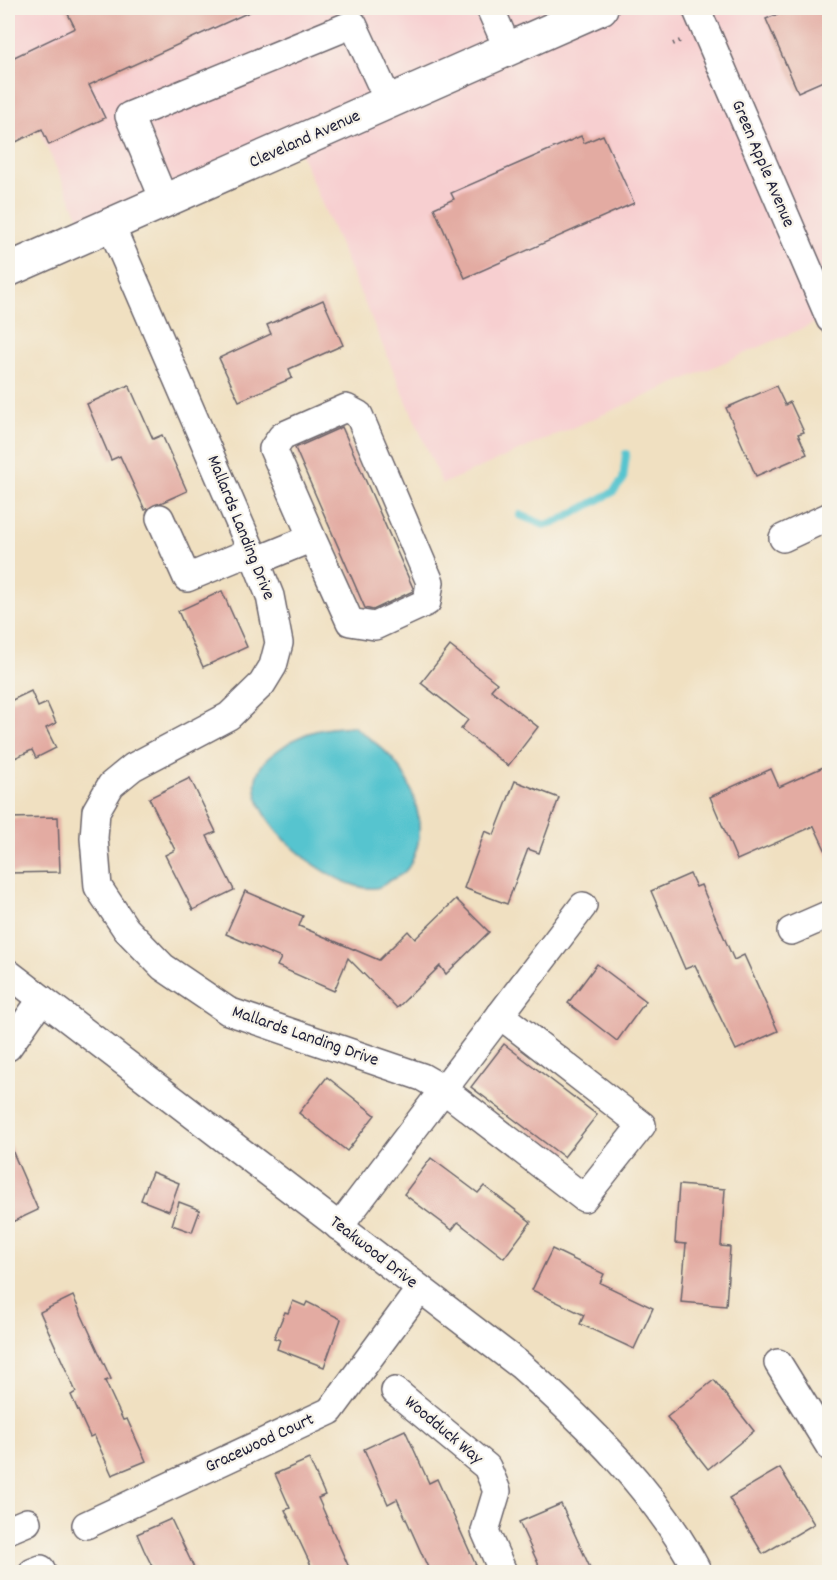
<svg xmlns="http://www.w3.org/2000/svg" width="837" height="1580" viewBox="0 0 837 1580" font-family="Dekko,sans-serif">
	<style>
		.built { fill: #f7cfd0 }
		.water { fill: #57c4cf; stroke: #3c7385; stroke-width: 1.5 }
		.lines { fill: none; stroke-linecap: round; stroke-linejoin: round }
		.stream { stroke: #57c4cf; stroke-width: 8 }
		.building { fill: #e3aba2 }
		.minor-casing { stroke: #6a646a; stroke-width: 30 }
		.major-casing { stroke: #6a646a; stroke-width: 36 }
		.path { stroke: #6a646a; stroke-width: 4; stroke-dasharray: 1.5 4.5; stroke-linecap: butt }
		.minor { stroke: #fff; stroke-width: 27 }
		.major { stroke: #fff; stroke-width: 33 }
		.labels { text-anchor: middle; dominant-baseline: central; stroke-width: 4.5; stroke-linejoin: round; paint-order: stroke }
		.street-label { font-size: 18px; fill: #22223b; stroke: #f7f3e8 }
	</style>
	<rect width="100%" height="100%" fill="#f7f3e8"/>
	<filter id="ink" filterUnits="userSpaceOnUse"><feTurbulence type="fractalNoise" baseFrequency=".0167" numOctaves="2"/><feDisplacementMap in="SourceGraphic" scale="12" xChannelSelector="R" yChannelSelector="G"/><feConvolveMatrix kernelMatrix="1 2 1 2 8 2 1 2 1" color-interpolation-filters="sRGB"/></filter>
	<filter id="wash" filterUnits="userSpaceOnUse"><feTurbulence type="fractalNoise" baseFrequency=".008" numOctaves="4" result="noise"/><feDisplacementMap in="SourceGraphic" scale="24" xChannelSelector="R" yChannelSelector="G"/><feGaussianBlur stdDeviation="1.35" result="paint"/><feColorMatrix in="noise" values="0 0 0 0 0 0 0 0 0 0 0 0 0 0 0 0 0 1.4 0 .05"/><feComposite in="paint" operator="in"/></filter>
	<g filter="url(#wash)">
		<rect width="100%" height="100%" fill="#f0e0c1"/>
		<polygon class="built" points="8,8 829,8 829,317 442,484 295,141 85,231 8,62"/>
		<path class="water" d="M353,726c37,27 56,42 65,89 3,18 1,31 -7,48 -5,10 -10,12 -20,17 -5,3 -11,8 -16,8 -41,4 -132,-69 -118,-113 4,-13 14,-20 24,-27 25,-18 42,-20 72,-22z"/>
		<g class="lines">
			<polyline class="stream" points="520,515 544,525 559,521 613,492 623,480 626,454"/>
		</g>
		<g id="blocks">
			<g class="building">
				<polygon points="65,8 258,8 89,85 105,118 49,145 42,129 8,146 8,60 75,28"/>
				<polygon points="793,8 830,8 830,78 798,92 766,19"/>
				<polygon points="603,135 634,203 465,278 434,208 454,199 451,193 581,136 584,143"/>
				<polygon points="323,300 343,345 289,369 292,378 239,401 219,358 271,334 267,325"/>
				<polygon points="129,385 153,439 162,435 187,491 145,510 120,456 111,460 87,404"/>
				<polygon points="776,386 785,405 790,402 804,432 798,434 807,454 756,476 726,408"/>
				<polygon points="342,427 413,588 413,591 373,610 365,608 295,448"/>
				<polygon points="222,591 247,647 203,667 178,611"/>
				<polygon points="450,646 497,683 491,690 538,727 508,766 461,729 468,720 421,683"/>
				<polygon points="31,691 38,707 47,703 56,723 46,728 56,748 36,758 32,750 8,761 8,702"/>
				<polygon points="830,764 830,860 814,826 737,860 710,797 771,769 779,787"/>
				<polygon points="190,778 216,832 207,836 234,890 193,910 165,855 175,850 149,798"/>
				<polygon points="515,781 559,798 539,853 528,849 507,904 464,888 485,831 494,835"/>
				<polygon points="58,817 60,872 8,873 8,818"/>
				<polygon points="690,874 696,887 701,885 734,960 744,955 778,1031 736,1050 695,965 685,969 651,891"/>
				<polygon points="245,891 303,916 299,926 379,960 408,931 415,939 456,899 489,932 446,974 440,966 397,1008 348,958 334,991 277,966 281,958 226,934"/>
				<polygon points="597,964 646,1001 617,1041 568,1003"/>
				<polygon points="504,1044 597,1115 564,1157 471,1087"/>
				<polygon points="327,1077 375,1115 347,1151 299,1113"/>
				<polygon points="8,1141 38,1210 8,1224"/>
				<polygon points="431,1158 478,1193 484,1186 531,1222 504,1258 458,1222 452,1230 404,1194"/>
				<polygon points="152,1172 179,1183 169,1211 141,1200"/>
				<polygon points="679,1185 725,1189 721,1246 730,1247 726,1306 681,1302 686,1244 675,1243"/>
				<polygon points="179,1202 200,1210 192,1232 172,1225"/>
				<polygon points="552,1249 604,1274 600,1283 653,1308 634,1349 580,1324 584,1315 532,1290"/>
				<polygon points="73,1296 111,1379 105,1381 123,1420 127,1419 146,1461 112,1475 94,1435 90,1437 71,1395 76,1392 40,1312"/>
				<polygon points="293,1301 305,1306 307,1302 341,1319 324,1367 277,1349 280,1340 274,1338 285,1312 288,1313"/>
				<polygon points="714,1380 754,1431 708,1469 667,1417"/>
				<polygon points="405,1430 429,1483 437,1479 479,1572 430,1572 397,1499 388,1504 364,1449"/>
				<polygon points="309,1459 325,1495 318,1498 351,1572 314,1572 285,1510 290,1508 275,1474"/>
				<polygon points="780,1468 814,1524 763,1554 729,1498"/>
				<polygon points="561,1504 592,1572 542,1572 519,1522"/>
				<polygon points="171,1519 196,1572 155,1572 144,1550 137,1534"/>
			</g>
		</g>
	</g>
	<g filter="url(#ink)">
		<use href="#blocks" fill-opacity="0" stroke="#6a646a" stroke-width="1.5"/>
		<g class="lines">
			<g class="minor-casing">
				<g id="minor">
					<polyline points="490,8 508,49"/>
					<polyline points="696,8 830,319"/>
					<polyline points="165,202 129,116 353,24 389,102"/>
					<polyline points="111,226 256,561 270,596 279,643 273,666 262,684 229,716 133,767 111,785 96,811 94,838 98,887 126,929 163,967 228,1011 422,1077 443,1089 584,1198 642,1125 500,1015"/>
					<polyline points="160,518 187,578 252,551"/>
					<polyline points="783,538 830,516"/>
					<polyline points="256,561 312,538 350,622 375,626 427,602 430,582 359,415 346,408 282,436 273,449 312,538"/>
					<polyline points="791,931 830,914"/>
					<path d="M8,973l512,392c68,60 136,126 178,207"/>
					<polyline points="8,1047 42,999"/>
					<polyline points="339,1227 583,906"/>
					<polyline points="778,1363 830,1447"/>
					<polyline points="395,1391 487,1467 497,1491 485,1531 503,1572"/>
					<polyline points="86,1525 330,1411 420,1289"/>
					<polyline points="8,1530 27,1522"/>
					<polyline points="33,1572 41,1569"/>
				</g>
			</g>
			<g class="major-casing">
				<polyline id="major" points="8,270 601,8"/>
			</g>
			<polyline class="path" points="673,44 682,40"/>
			<use href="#minor" class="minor"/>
			<use href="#major" class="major"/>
		</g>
	</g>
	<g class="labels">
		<g class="street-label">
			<text transform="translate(305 140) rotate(-24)">Cleveland Avenue</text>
			<text transform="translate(762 164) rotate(67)">Green Apple Avenue</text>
			<text transform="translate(240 528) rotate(68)">Mallards Landing Drive</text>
			<text transform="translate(305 1037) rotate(19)">Mallards Landing Drive</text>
			<text transform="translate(373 1253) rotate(38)">Teakwood Drive</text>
			<text transform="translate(443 1431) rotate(40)">Woodduck Way</text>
			<text transform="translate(260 1444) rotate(-25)">Gracewood Court</text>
		</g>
	</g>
	<rect width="837" height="1580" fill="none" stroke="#f7f3e8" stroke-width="30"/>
</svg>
